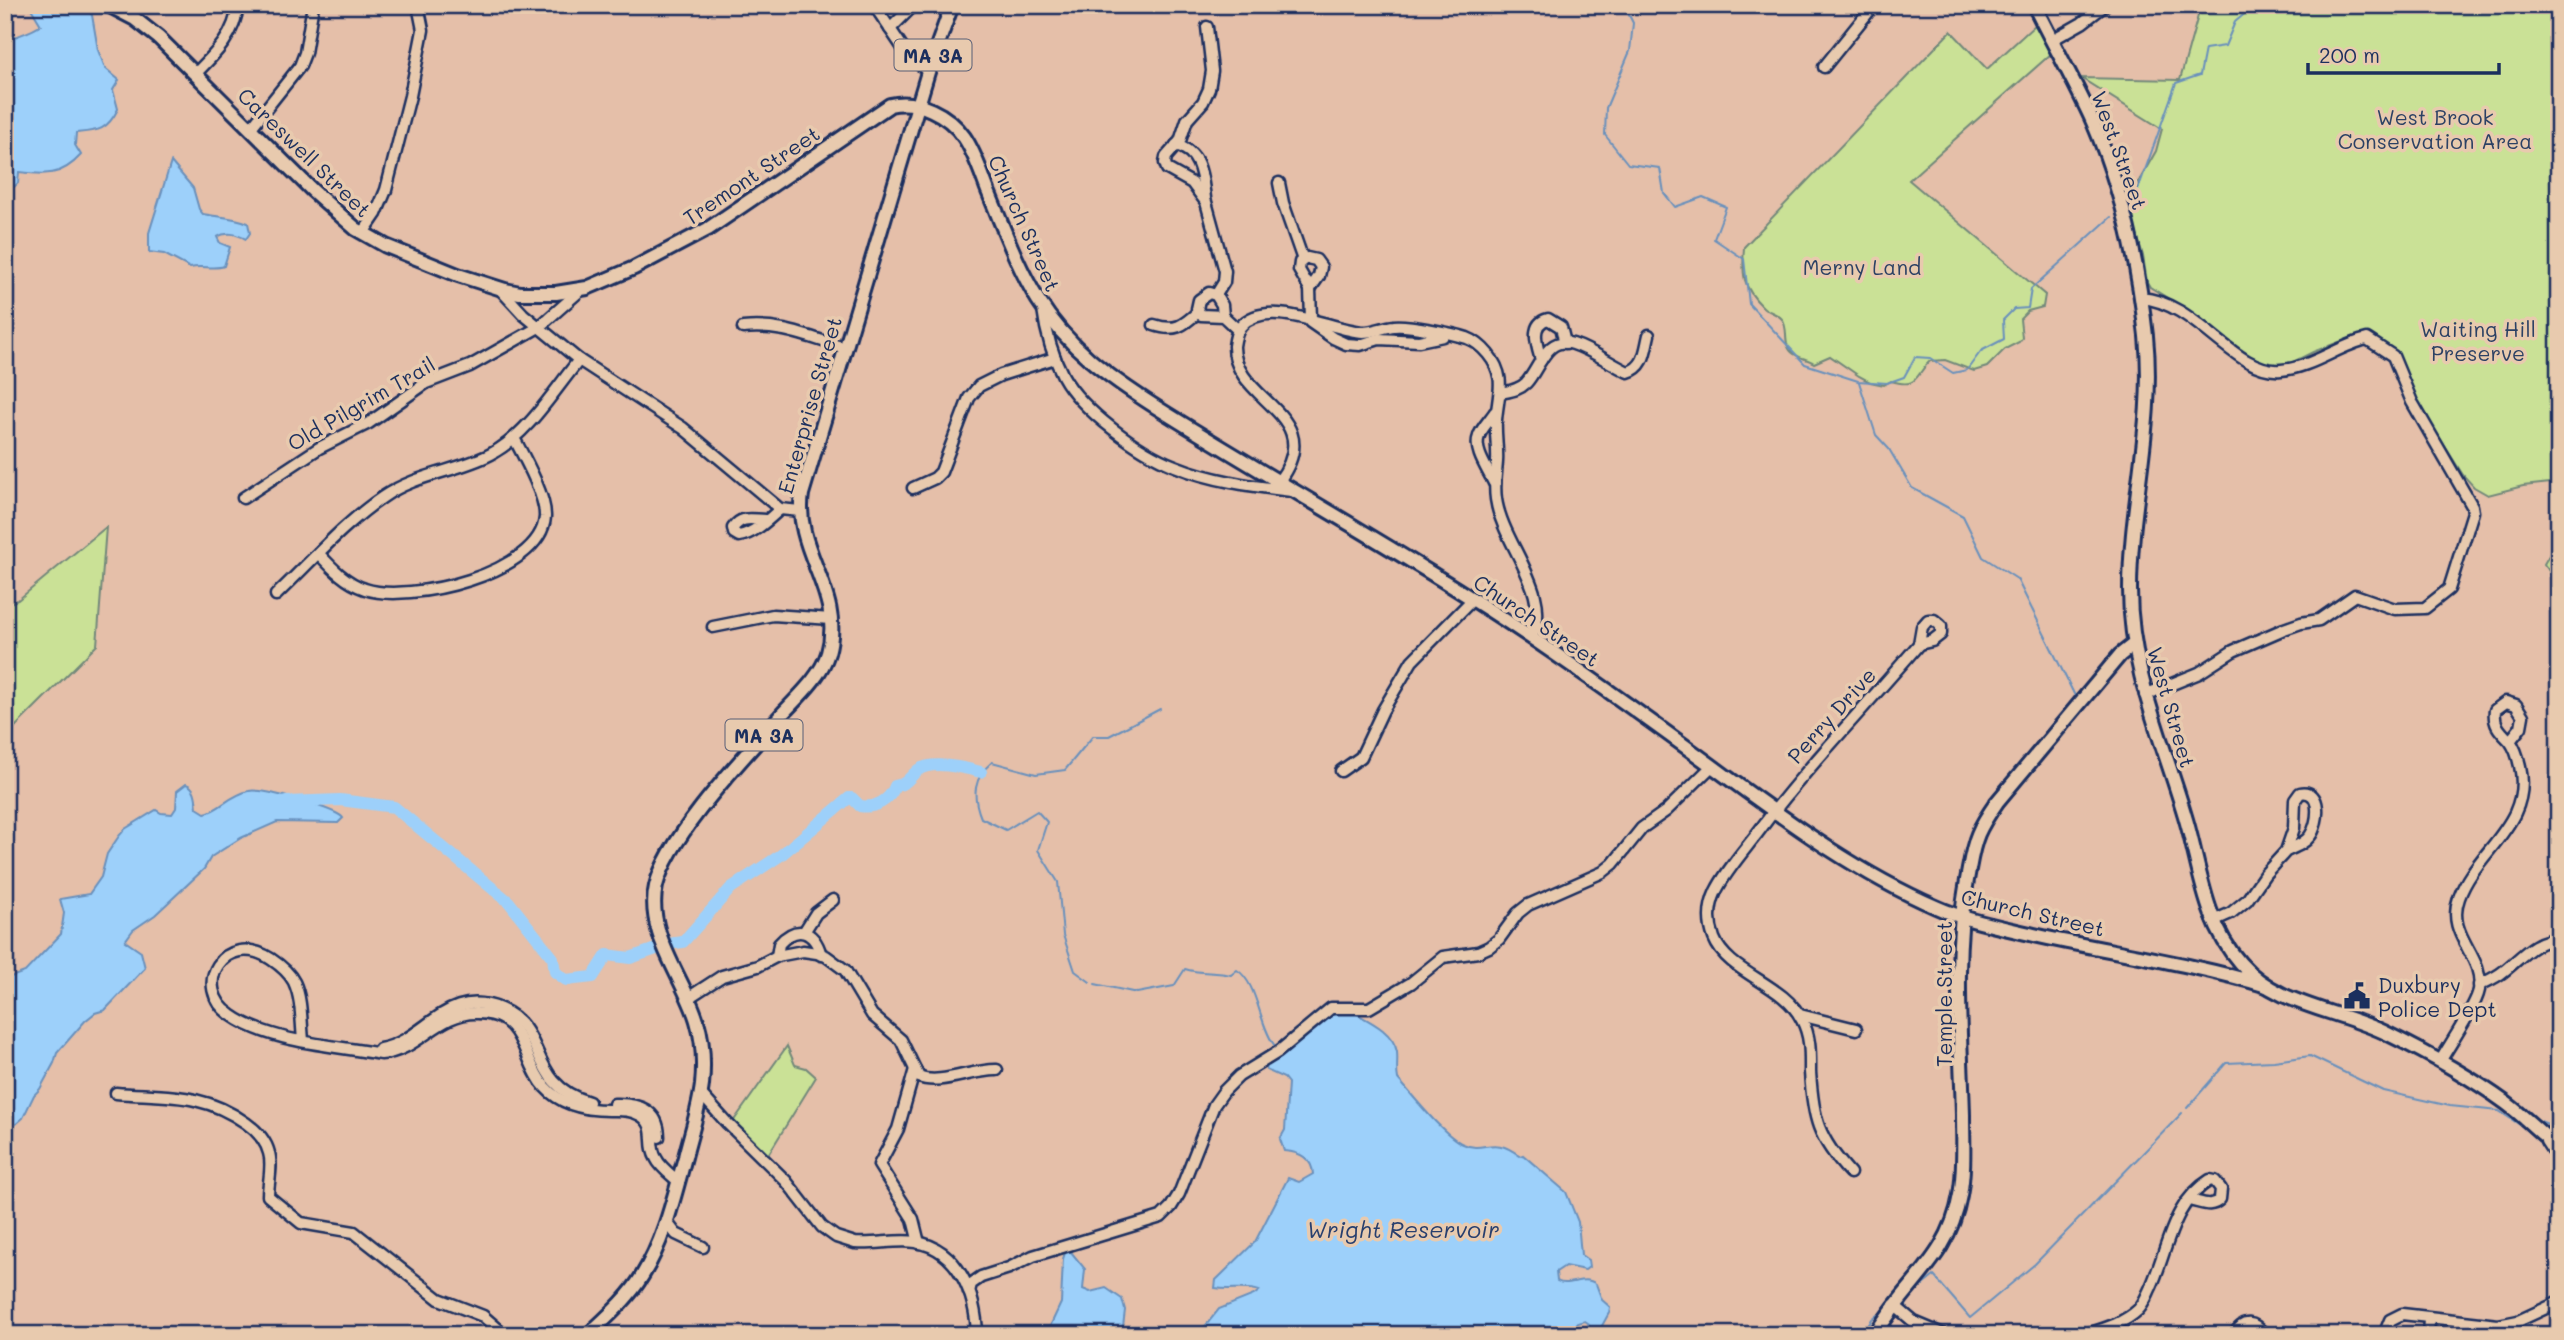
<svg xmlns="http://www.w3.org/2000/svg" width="2564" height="1340" viewBox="0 0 2564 1340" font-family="Mali,sans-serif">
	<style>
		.green { fill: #cae196; stroke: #72887a; stroke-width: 2 }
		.water { fill: #9dd0fa; stroke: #6990bc; stroke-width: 2 }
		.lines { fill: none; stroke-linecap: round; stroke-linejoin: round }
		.stream { stroke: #6990bc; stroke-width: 2 }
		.river { stroke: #9dd0fa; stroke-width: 12 }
		.minor-casing { stroke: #1b2f5e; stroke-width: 15 }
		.major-casing { stroke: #1b2f5e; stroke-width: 18 }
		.minor { stroke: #e8caae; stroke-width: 10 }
		.major { stroke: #e8caae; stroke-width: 12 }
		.labels { text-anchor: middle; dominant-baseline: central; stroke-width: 7; stroke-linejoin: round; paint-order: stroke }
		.shield { fill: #e8caae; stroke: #585e76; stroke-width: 2 }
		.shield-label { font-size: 19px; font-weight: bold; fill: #1b2f5e }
		.park-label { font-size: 21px; fill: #2c4164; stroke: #e8caae }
		.street-label { font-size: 21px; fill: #1b2f5e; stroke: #e8caae }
		.poi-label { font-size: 21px; fill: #1b2f5e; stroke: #e8caae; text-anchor: start }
		.water-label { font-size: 23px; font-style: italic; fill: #283f6e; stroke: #e8caae }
	</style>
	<rect width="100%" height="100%" fill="#e5bfa9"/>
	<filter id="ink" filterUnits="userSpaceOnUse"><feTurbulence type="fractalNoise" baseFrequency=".0143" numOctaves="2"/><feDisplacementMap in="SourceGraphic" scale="14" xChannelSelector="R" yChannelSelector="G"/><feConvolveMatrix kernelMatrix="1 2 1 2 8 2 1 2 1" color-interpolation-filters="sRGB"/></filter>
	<g filter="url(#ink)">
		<g class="green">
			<polygon points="2201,5 2559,5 2559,482 2523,486 2488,495 2474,487 2463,475 2419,405 2399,362 2361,339 2352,338 2339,342 2313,352 2281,368 2254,361 2198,317 2150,287 2147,282 2143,256 2131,214 2136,204 2139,181 2156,151 2162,129 2081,78 2180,80"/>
			<path d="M2035,25l17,28 -143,127 136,115 -2,12 -15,4 -8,8 2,19 -3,4 -14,7 -18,18 -13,4 -29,-11 -15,1c-16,15 -11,28 -39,20l-7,4 -14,-3 -11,-6 -29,-20 -16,7c-6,-4 -14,-5 -20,-9 -13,-9 -4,-24 -12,-35 -5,-6 -14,-7 -19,-12 -21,-20 -21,-33 -19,-60l207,-216 36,38z"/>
			<polygon points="106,527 97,645 5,737 5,605 18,600"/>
			<polygon points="2559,538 2559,585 2544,564"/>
			<polygon points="787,1046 795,1065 806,1068 816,1077 766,1158 730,1126"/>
		</g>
		<g class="water">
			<path d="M29,5h54l9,10 6,35 7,18 14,12 -6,10 5,19c-11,22 -20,22 -42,24l-1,12 6,10c-20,22 -36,20 -62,17l-1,11 -4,4 -9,-2v-142c11,-9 24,-9 36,-18z"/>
			<path d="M171,162l22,26 6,21 4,5c15,3 31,3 45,9l2,10 -4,6c-10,-5 -19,-8 -29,-2l3,6 10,4 -6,19c-10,4 -22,-1 -34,2l-26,-14 -15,-2v-19z"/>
			<path d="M186,784c10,3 10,15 11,24l8,5c14,-2 24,-18 44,-22 12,-3 88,18 94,27l-5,5 -61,-1 -36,16 -30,19 -7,12 -49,46 -22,15 -8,11 16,11 4,16 -40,42 -10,3 -10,8 -28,32 -3,10 -14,26 -6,6 -11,23 -8,7 -10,53 2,7 -2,13v-219l20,-7 36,-38 3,-21 -4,-14 29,-5 12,-17 6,-23 12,-18 6,-7 31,-19 5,3 11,1 4,-6 1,-17z"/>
			<path d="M1353,1012c16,9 40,19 44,40 1,9 -1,18 1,27 15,17 46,57 65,65 22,10 29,-10 57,12l3,-1 43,37 12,30 3,33 7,5 1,7 -4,3 -20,-4 -9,6 1,9c12,7 26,-7 39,3l6,16 8,7 -1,6 -12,22 -6,-1 -3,-11 -3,-2 -7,2 -9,12h-371l21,-26 35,-14 5,-4c-14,-5 -28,0 -44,-3l1,-8 39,-38 33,-64 11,4 14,-8c-1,-16 -14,-22 -29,-23l-4,-12 5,-9 3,-47 -4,-5 -18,-8 1,-4 22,-15 41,-38z"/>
			<polygon points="1067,1247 1085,1269 1083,1289 1090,1292 1106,1288 1122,1299 1125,1310 1122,1335 1046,1335 1061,1303 1063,1259"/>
		</g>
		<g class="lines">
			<g class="stream">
				<polyline points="1624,5 1633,23 1630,51 1606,108 1605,135 1628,164 1660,168 1664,193 1675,207 1703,197 1726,207 1714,239 1744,259 1749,304 1805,364 1858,381 1887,383 1904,377 1915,357 1930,358 1953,373 1967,370 1981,351 2004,339 2003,320 2014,309 2028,308 2031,289 2111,217"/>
				<polyline points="2134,201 2176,83 2200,75 2205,49 2225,46 2235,22 2255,5"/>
				<polyline points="1859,382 1876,435 1889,449 1912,488 1963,516 1983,557 2017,579 2075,696"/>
				<path d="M1090,982l-15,-11 -12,-36 -5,-53 -20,-32 9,-28 -10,-11 -31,19 -25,-12c-9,-22 -8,-40 11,-56l44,12 29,-4 28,-34h16l51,-27"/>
				<path d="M1095,984l42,9 37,-7 11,-17c15,5 30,2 46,6l6,-5c21,13 22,56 38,76"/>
				<polyline points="2187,1108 2226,1063 2274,1061 2310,1056 2383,1091 2450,1106 2499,1111 2523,1127"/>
				<polyline points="2535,1119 2553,1126 2559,1132"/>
				<polyline points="1913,1293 1934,1276 1970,1318 2035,1264 2182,1113"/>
				<polyline points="1906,1306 1908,1300"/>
				<polyline points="1863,1335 1872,1319 1877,1315"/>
			</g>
			<g class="river">
				<polyline points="286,802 340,800 394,807 509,902 553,958 555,972 566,980 593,977 607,955 630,958 656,949"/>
				<path d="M667,944l16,-2 48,-54 50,-33 68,-57h3l8,8c15,3 30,-6 35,-20 13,-2 14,-9 23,-16 14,-10 48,-2 63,2"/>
			</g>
			<g class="minor-casing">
				<g id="minor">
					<polyline points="874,5 903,48 928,72"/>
					<polyline points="1207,27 1212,71 1209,89 1203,102 1187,120 1180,141 1166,157 1165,163 1167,169 1192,183 1206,202 1225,271 1224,282 1216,295"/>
					<polyline points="890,29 914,5"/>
					<polyline points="2052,40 2082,23 2105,5"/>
					<polyline points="1824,67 1874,5"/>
					<path d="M196,73c20,-20 39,-38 42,-68"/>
					<polyline points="250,129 300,66 305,53 313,5"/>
					<path d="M1176,145c25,7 26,31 29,53"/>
					<polyline points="1279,183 1283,203 1303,260"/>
					<polyline points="363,233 376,214 386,190 410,96 423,30 418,5"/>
					<polygon points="1307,258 1316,260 1321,267 1319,276 1310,289 1299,270 1300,262"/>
					<polyline points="500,289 523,314 579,360 683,428 780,509 800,511"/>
					<polyline points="1310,289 1311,319"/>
					<path d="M2141,298c56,4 93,76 140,72 30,-2 57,-24 86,-31l26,17 19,46 60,104 1,6 -24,77 -24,19 -30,1 -40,-14 -36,25 -18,3 -17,6 -51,22 -34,22 -54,22"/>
					<path d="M1043,309c3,24 9,46 20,67 19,35 76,76 112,90 37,15 77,20 116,25"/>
					<polyline points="1223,316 1201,315 1197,309 1199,300 1209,293 1216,295 1222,305 1223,316 1238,330"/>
					<polyline points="1310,322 1333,338 1346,344 1360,345 1379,339 1419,341 1443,336"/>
					<path d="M1154,325c21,7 29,1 44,-13"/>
					<path d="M743,328c38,-4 65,9 102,20"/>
					<path d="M1541,360c-4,-14 -12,-36 7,-41l13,8 4,16"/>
					<path d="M1501,393c9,-2 18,-3 25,-10 14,-15 20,-48 47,-39 19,6 36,19 55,28 17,-5 17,-21 21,-37"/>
					<path d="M1279,481c50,-68 -46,-79 -45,-135 1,-7 2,-14 7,-20 26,-30 90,4 122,6 10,0 21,-5 31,-6 13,-2 60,8 73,12 8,3 16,10 21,16 19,23 10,40 8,66 -1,14 2,28 1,42 -1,13 -3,24 -1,37 6,45 59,95 35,139"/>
					<path d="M1494,483c-6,-13 -21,-33 -15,-47 3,-9 11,-16 16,-24"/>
					<polyline points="913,488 935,478 941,472 969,398 979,386 1001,375 1055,358"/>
					<polyline points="243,498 319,448 369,423 426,383 470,366 539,327 582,289"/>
					<path d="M766,520c-13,0 -24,-5 -33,8l1,5 5,3c15,-2 30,-17 41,-27"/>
					<path d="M319,554c13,14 27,29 46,35 43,15 176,-15 180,-72 1,-21 -21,-60 -31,-79"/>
					<path d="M276,595c35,-33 67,-71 107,-98 33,-23 73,-25 108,-43 37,-20 62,-62 88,-94"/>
					<polygon points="1934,620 1941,626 1941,634 1932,641 1919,644 1922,627 1928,620"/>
					<polyline points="713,627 773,615 831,619"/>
					<polyline points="1341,771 1361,757 1383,710 1412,661 1473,599"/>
					<path d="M2213,921l18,-8 16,-13 18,-26 21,-23 8,-23 1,-28 5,-7c23,-5 19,31 10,43 -6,8 -15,11 -24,15"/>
					<polyline points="804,932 816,913 833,900"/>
					<path d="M777,956l2,-12c18,-20 35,-14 42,11"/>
					<path d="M2479,985c7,-3 15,-7 21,-11 19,-13 33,-35 59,-35"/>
					<polyline points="688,998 722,976 758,966 777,956 803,951 817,953 826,956 845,970 872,1015 901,1040 915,1069"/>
					<polyline points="1800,1015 1856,1029"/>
					<path d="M303,1040c-2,-19 -1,-41 -9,-58 -5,-10 -14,-17 -23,-23 -47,-30 -81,28 -40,56 39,28 103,30 150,39 38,-3 57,-42 96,-41 50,0 44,47 68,74 16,18 41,23 64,23 10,0 22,-1 31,5 19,11 7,28 16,43 4,9 15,17 22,23"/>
					<path d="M380,1049c46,-8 66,-63 121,-40 47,20 26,76 88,93"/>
					<path d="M2441,1060c9,-16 35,-54 38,-70 6,-35 -34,-54 -20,-92 17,-48 74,-74 61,-132 -2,-9 -4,-17 -10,-25l11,-14 2,-11 -7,-11 -10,-3 -11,8c-2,15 5,21 15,31"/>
					<path d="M116,1093c50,4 87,-1 130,30 10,7 20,18 23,30 4,12 -1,30 -1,43l33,27 53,9 85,67 44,17 22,19"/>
					<path d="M700,1093l27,30 59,58 36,46 14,10 19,6c20,2 41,-4 61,-1 43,7 60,54 61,93"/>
					<path d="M614,1104c24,-1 45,6 45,33"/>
					<polyline points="2546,1141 2559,1161"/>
					<path d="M1850,1173c-32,-35 -37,-54 -40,-101 0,-18 1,-35 -8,-52 -18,-37 -74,-46 -88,-82 -6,-16 -5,-32 2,-47 10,-20 26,-38 40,-56 50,-68 109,-127 163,-191"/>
					<polyline points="666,1221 676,1234 703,1247"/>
					<path d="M919,1243l-6,-24 -34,-54 19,-36 17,-60 4,8c20,9 55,-8 78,-7"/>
					<polyline points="969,1292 971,1284 981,1277 1009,1268 1033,1256 1161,1217 1171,1207 1179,1194 1214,1105 1224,1091 1239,1076 1278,1052 1331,1008 1369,1008 1411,983 1443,957 1478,952 1489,947 1499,939 1518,913 1528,905 1603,872 1613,864 1642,828 1666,811 1712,766"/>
					<polyline points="1894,1305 1914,1322 1945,1335"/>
					<path d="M2084,1335c19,-6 39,-11 54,-25 6,-6 9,-15 13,-23 17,-38 21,-84 59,-107l5,1 6,8 -1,10c-9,10 -19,3 -31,1"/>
					<path d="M2234,1335c9,-16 21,-14 30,0"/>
					<polyline points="2384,1335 2390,1320 2402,1314 2498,1325 2518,1321 2559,1302"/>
					<polyline points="2428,1335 2429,1319"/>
				</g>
			</g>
			<g class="major-casing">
				<g id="major">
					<path d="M108,5l27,14 24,19 154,153 43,38 30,17 72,29 47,15 15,3h36l31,-5 47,-20 74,-39 182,-124c28,-6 58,9 74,32 11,16 17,36 24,54 15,36 29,75 50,109 30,48 71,77 118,107 132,83 269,157 398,246 58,40 116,82 173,124 67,49 133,97 209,130 31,14 65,20 98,28 77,17 157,28 233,51"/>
					<path d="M2034,5c19,39 41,77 59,117 29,67 45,141 53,214 9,86 -16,168 -16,254 0,83 35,155 57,233 14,50 18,100 53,140 38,44 98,46 148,71 41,20 81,42 118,69 19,14 35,31 53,45"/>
					<path d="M588,1335c19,-18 40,-36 54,-59 22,-35 32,-79 43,-119 6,-24 14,-48 17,-72 2,-20 1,-44 -5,-64 -12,-42 -52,-87 -41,-135 12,-51 92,-133 128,-174 16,-17 37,-36 44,-59 17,-60 -35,-102 -26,-159l126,-422 24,-67"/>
					<path d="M1875,1335c30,-52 74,-76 85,-140 5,-26 3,-54 3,-80 -2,-77 -10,-158 4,-235 3,-15 5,-32 11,-46 5,-12 12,-22 19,-32l123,-147 14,-11"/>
				</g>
			</g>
			<use href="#minor" class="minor"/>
			<use href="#major" class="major"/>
		</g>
	</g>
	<defs>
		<g id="civic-bare" transform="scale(2.1)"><path d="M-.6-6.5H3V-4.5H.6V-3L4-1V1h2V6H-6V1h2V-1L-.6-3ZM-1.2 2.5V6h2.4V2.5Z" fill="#1b2f5e" stroke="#e8caae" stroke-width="2.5" paint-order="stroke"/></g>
	</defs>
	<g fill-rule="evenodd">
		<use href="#civic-bare" x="2357" y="996"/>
	</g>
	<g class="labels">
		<g class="shield">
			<rect x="894.5" y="39.5" width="77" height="31" rx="5"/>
			<rect x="725.5" y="719.5" width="77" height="31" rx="5"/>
		</g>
		<g class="shield-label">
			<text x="933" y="55">MA 3A</text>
			<text x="764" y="735">MA 3A</text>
		</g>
		<g class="park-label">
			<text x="2435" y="116">West Brook<tspan x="2435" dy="24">Conservation Area</tspan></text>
			<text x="1862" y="266">Merny Land</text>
			<text x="2478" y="328">Waiting Hill<tspan x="2478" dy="24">Preserve</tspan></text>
		</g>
		<g class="street-label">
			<text transform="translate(2120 150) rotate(70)">West Street</text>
			<text transform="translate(305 152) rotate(44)">Careswell Street</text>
			<text transform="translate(751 175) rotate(-34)">Tremont Street</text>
			<text transform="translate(1025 223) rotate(66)">Church Street</text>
			<text transform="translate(361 403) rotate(-30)">Old Pilgrim Trail</text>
			<text transform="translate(809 405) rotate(-74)">Enterprise Street</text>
			<text transform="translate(1537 620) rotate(34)">Church Street</text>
			<text transform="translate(2172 707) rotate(74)">West Street</text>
			<text transform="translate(1831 715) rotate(-48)">Perry Drive</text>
			<text transform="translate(2033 912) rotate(13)">Church Street</text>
			<text transform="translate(1943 994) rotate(-90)">Temple Street</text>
		</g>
		<g class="poi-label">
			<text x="2378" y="984">Duxbury<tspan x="2378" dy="24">Police Dept</tspan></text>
		</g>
		<g class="water-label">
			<text x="1403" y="1229">Wright Reservoir</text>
		</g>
	</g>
	<rect width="2564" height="1340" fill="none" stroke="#e8caae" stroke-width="28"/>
	<rect x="14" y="14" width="2536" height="1312" fill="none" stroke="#1b2f5e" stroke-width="2.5" filter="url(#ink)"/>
	<path d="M2308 63v10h191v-10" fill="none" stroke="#1b2f5e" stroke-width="3.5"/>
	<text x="2319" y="63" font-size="21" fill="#1b2f5e" stroke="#e8caae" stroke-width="5" paint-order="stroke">200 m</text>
</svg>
